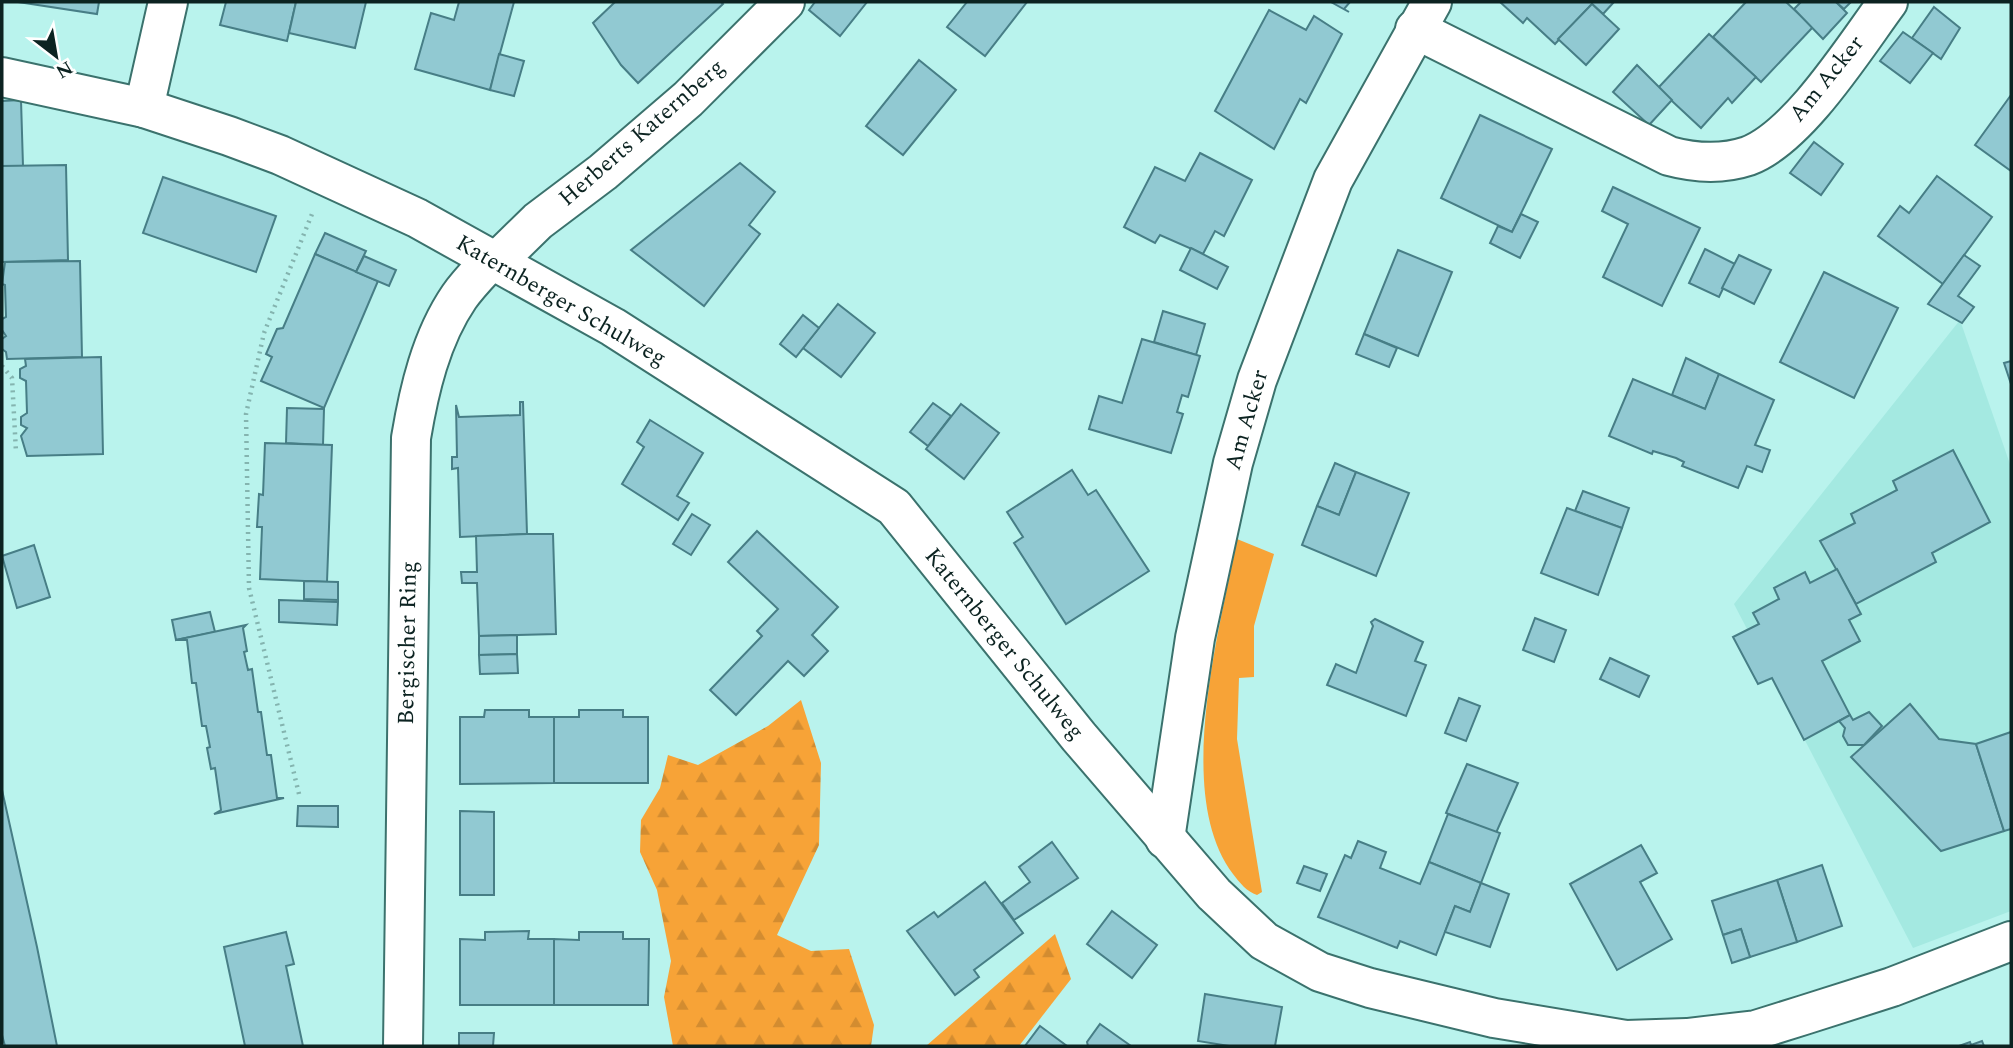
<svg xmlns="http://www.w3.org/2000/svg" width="2013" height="1048" viewBox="0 0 2013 1048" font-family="Spectral,serif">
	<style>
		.built { fill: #a4e9e1 }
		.green { fill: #f7a337 }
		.forest { fill: url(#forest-firs) }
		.building { fill: #91c9d2; stroke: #477e86; stroke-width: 2 }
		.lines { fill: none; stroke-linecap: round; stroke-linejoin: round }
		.minor-casing { stroke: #3b726d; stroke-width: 42 }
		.path { stroke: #84b4af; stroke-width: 4.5; stroke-dasharray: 2 5; stroke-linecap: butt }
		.minor { stroke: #fff; stroke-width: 38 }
		.labels { text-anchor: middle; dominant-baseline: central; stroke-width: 7; stroke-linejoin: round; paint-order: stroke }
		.street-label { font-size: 23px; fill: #0c2321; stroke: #fff }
	</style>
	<defs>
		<pattern id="forest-firs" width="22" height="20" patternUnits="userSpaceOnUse" patternTransform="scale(1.75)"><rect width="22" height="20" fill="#f7a337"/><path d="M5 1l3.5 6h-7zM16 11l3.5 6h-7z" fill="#d38c30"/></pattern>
	</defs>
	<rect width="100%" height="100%" fill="#b9f3ed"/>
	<polygon class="built" points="1960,320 2011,467 2011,911 1913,948 1734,604"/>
	<path class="green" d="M1237,539l37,15 -20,72v51l-15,1 -2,61 25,153 -5,3c-10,-3 -18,-13 -24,-21 -60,-80 -13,-244 4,-335z"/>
	<g class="forest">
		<polygon points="801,700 821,763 819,845 777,935 811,951 849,949 874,1025 871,1046 673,1046 664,997 671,961 657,890 640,852 641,820 660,788 668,755 698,765 768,726"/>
		<polygon points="1055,934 1071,979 1019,1046 926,1046"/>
	</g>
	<g class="building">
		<polygon points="18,2 99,2 97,14"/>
		<polygon points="226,2 296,2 287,41 220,25"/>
		<polygon points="296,2 366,2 355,48 289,33"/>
		<polygon points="459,2 514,2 490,90 415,69 431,13 454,20"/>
		<polygon points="615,2 721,2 723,4 638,83 621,65 593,23"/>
		<polygon points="815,2 867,2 840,36 809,10"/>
		<polygon points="967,2 1027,2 985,56 947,27"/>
		<polygon points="1331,2 1350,2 1344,9 1349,12"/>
		<polygon points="1500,2 1614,2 1603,14 1592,4 1555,44 1527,18 1523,23"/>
		<polygon points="1746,2 1786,2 1813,27 1761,82 1713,37"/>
		<polygon points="1801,2 1836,2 1847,13 1823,39 1794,9"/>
		<polygon points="1836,2 1851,2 1844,9"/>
		<polygon points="1592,4 1619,29 1586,65 1558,39"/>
		<polygon points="1934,7 1960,28 1941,59 1912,38"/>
		<polygon points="1269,10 1306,30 1314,16 1342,34 1306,103 1300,99 1274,149 1215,111"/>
		<polygon points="1903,32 1933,53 1910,83 1880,61"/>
		<polygon points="1709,34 1756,77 1732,103 1728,98 1701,128 1658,88"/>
		<polygon points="499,54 524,61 514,96 490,90"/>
		<polygon points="919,60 956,90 903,155 866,126"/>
		<polygon points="1637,65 1672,100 1649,125 1613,92"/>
		<polygon points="2011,95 2011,171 1975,145"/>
		<polygon points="21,100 23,166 2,166 2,101"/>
		<polygon points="1480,115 1552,149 1512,232 1441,198"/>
		<polygon points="1814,142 1843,164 1821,195 1790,173"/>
		<polygon points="1200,153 1252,180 1224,236 1215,231 1203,254 1160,235 1155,243 1124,227 1155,167 1185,181"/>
		<polygon points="740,163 775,192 749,225 760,234 704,306 631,250"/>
		<polygon points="66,165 68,260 2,262 2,166"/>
		<polygon points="1937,176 1992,217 1943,284 1878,236 1900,206 1909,213"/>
		<polygon points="163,177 276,216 256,272 143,233"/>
		<polygon points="1613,187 1700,228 1662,306 1603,277 1628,224 1602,211"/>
		<polygon points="1521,214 1538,222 1520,258 1490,243 1498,226 1512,232"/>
		<polygon points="325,233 366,251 356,272 315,254"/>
		<polygon points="1191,248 1228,267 1217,289 1180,270"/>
		<polygon points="1705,249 1735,264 1719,297 1689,283"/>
		<polygon points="1398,250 1452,272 1418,356 1364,334"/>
		<polygon points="315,254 378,281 324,408 261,381 272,357 266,354 277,329 283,328"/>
		<polygon points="1739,255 1771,270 1754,304 1722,288"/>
		<polygon points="1964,255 1980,266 1958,296 1974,307 1962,323 1928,304"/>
		<polygon points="364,256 396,270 389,286 356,272"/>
		<polygon points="80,261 82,357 7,359 6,352 2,349 2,339 6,336 2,330 2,319 6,317 5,285 2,284 5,262"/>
		<polygon points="1824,272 1898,308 1854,398 1780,362"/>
		<polygon points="838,304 875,333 841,377 803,348"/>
		<polygon points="1163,311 1205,324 1196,355 1154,342"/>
		<polygon points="803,315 819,328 796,357 780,344"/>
		<polygon points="1364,334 1397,348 1389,367 1356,354"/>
		<polygon points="1142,339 1200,356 1188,397 1182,395 1177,412 1183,414 1171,453 1089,429 1099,396 1122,403"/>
		<polygon points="101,357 103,454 27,456 21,436 27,428 21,425 21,417 27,413 26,381 20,378 20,369 26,366 25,359"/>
		<polygon points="1686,358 1719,374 1705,409 1672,395"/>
		<polygon points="2011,361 2011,384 2004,363"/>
		<polygon points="1719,374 1774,400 1755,445 1770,450 1762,472 1747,466 1738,488 1682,466 1684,462 1676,458 1653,451 1652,454 1609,436 1633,379 1705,409"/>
		<polygon points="520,402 523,402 527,534 460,537 458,468 452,469 452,457 457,457 456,405 459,417 520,415"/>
		<polygon points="933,403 951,416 928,446 910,432"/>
		<polygon points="961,404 999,433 964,479 926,449"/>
		<polygon points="287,408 324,409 323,445 286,443"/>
		<polygon points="650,420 703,453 677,496 689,503 678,520 622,484 644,447 637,442"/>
		<polygon points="265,443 332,445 327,582 260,579 262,527 257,527 259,494 263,495"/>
		<polygon points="1953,450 1990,522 1932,553 1936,562 1856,604 1820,541 1855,523 1851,514 1897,490 1893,481"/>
		<polygon points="1335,463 1356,472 1339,515 1317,506"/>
		<polygon points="1072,470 1088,495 1096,490 1149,571 1066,624 1014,543 1023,537 1007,512"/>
		<polygon points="1356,472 1409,493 1376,576 1302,545 1317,506 1339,515"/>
		<polygon points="1583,491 1629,508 1622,528 1575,511"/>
		<polygon points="1567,508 1622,528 1598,595 1541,573"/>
		<polygon points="692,514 710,525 691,555 673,544"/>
		<polygon points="757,531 838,607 812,635 828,651 804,676 788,661 736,715 710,690 762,636 757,631 778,609 728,562"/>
		<polygon points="527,534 553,534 556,634 479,636 477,583 462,583 461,572 477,572 476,536"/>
		<polygon points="34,545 50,597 17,608 2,556"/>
		<polygon points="1837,569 1861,614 1849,620 1860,641 1822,661 1850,715 1804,740 1772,678 1758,684 1733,637 1759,624 1753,613 1779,599 1774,588 1805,572 1810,583"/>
		<polygon points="304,581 338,582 338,600 304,599"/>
		<polygon points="279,600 338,602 337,625 279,622"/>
		<polygon points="210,612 215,632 176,640 172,620"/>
		<polygon points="1535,618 1566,630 1554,662 1523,650"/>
		<polygon points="1375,619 1423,642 1415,661 1426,665 1406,716 1327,685 1336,664 1356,673 1373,626 1371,622"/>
		<polygon points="246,625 243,628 247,651 244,652 248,670 252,669 258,712 261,712 267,755 271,755 277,798 284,798 214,814 221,810 215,768 211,769 207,748 210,747 206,726 202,726 196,683 192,683 187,640 176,640"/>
		<polygon points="517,635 517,654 479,655 479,636"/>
		<polygon points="517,654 518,673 480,674 479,655"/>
		<polygon points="1610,658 1649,676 1639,697 1600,679"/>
		<polygon points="1459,698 1480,706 1466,741 1445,733"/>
		<polygon points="1910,704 1939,739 1976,744 2004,831 1941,851 1851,757"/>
		<polygon points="485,710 529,710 529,717 554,717 554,783 460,784 460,717 484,717"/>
		<polygon points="579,710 623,710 623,717 648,717 648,783 554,783 554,717 579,717"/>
		<polygon points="1869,712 1882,726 1864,745 1848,745 1843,736 1845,728 1839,721 1850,715 1853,720"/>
		<polygon points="2011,732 2011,829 2004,831 1976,744"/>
		<polygon points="1467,764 1518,783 1496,833 1446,813"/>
		<polygon points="2,790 37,947 57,1046 5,1046 2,1035"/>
		<polygon points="298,806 338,806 338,827 297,826"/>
		<polygon points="460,811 494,812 494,895 460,895"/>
		<polygon points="1448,814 1500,833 1481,883 1429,862"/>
		<polygon points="1358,841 1386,852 1380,868 1420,884 1429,862 1481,883 1470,912 1455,906 1436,955 1400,941 1397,948 1318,917 1345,855 1351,858"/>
		<polygon points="1052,842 1078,878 1014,920 1002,903 1030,882 1019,867"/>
		<polygon points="1641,845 1657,873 1640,882 1672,939 1617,970 1570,884"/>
		<polygon points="1822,865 1842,926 1797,942 1777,880"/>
		<polygon points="1304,866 1327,874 1320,891 1297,883"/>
		<polygon points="1777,880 1797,942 1750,957 1741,929 1723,935 1712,901"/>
		<polygon points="985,882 1023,933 974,970 979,977 955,995 907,931 934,912 938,917"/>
		<polygon points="1481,883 1509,894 1490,947 1445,932 1455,906 1470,912"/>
		<polygon points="1112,911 1157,945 1132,978 1087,944"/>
		<polygon points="1741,929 1750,957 1732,963 1723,935"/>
		<polygon points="529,931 528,939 554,939 554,1005 460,1005 460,939 485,940 485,932"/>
		<polygon points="286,932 294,964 286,966 303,1046 245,1046 224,947"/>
		<polygon points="579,932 623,932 623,939 649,939 648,1005 554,1005 554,939 579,940"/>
		<polygon points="1205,994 1282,1007 1275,1046 1229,1046 1198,1041"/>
		<polygon points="1100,1024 1131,1046 1088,1046 1087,1042"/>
		<polygon points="1040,1026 1067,1046 1025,1046"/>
		<polygon points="459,1033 494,1033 493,1046 459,1046"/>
		<polygon points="1982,1041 1984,1046 1959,1046 1970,1042 1971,1045"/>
	</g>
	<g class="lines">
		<g class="minor-casing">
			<g id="minor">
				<path d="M1415,29l254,127c26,7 52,9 79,0 51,-19 108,-111 140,-154"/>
				<polyline points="2,77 144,108 229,136 280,155 417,218 613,327 894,507 1079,737 1214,894 1264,941 1320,972 1370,988 1494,1018 1626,1040 1687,1038 1756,1030 1804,1015 1892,987 2011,941"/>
				<polyline points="144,108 168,2"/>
				<polyline points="496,262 538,221 603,172 688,99 785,2"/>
				<polyline points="1165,839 1195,638 1233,463 1257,380 1333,180 1432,2"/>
				<path d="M403,1046l8,-608c8,-48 20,-100 48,-141 9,-13 21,-25 32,-37"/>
			</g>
		</g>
		<g class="path">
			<polyline points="2,366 12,378 16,452"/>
			<polyline points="299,794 249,588 246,414 264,333 312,214"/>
		</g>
		<use href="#minor" class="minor"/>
	</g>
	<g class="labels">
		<g class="street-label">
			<text transform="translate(1827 79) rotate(-51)">Am Acker</text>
			<text transform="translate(642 133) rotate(-41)">Herberts Katernberg</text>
			<text transform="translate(561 301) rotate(30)">Katernberger Schulweg</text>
			<text transform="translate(1247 420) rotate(-74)">Am Acker</text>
			<text transform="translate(408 643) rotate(-89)">Bergischer Ring</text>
			<text transform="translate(1004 644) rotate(51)">Katernberger Schulweg</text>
		</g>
	</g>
	<rect width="2013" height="1048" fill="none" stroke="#0c2321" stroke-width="7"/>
	<g transform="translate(56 56) rotate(149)" stroke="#ffffff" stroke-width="5" paint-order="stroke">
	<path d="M0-5L12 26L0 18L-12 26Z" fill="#0c2321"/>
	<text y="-10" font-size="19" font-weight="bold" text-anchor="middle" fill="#0c2321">N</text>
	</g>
</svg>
